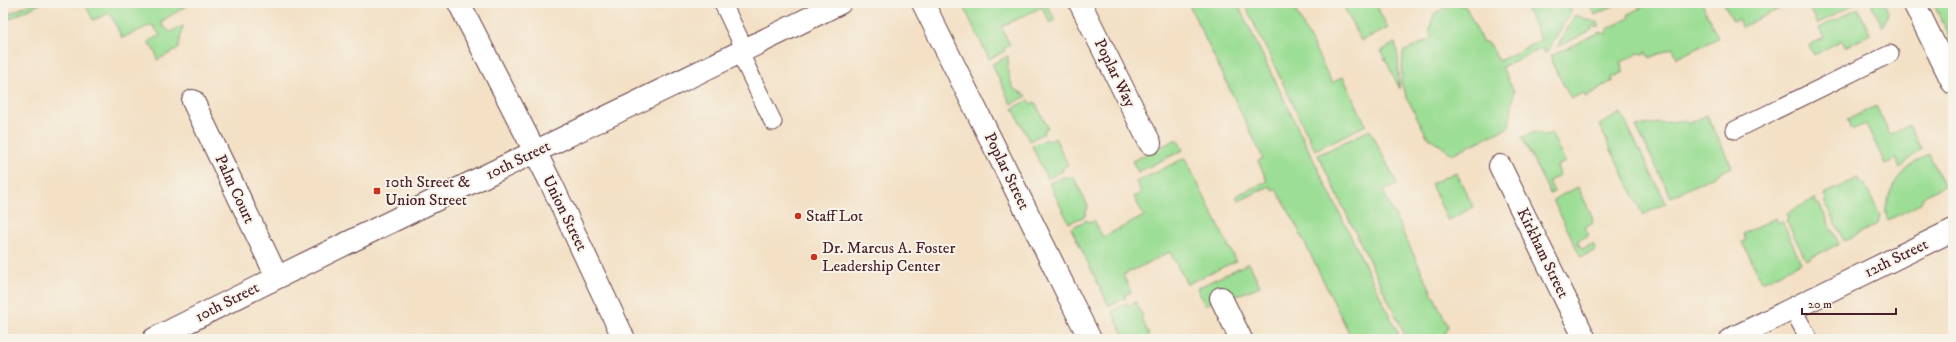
<svg xmlns="http://www.w3.org/2000/svg" width="1956" height="342" viewBox="0 0 1956 342" font-family="'IM FELL DW Pica',serif">
	<style>
		.green { fill: #9cde95; stroke: #737e60 }
		.lines { fill: none; stroke-linecap: round; stroke-linejoin: round }
		.lane-casing { stroke: #633c42; stroke-width: 19 }
		.street-casing { stroke: #633c42; stroke-width: 24 }
		.secondary-casing { stroke: #633c42; stroke-width: 24 }
		.lane { stroke: #fff; stroke-width: 17 }
		.street { stroke: #fff; stroke-width: 22 }
		.secondary { stroke: #fff; stroke-width: 22 }
		.poi-dot { fill: #c8321e; stroke: #f7f3e8; stroke-width: 1.5 }
		.labels { text-anchor: middle; dominant-baseline: central; stroke-width: 4; stroke-linejoin: round; paint-order: stroke }
		.street-label { font-size: 16px; fill: #4a1f2b; stroke: #f7f3e8 }
		.poi-label { font-size: 16px; fill: #4a1f2b; stroke: #f7f3e8; text-anchor: start }
	</style>
	<rect width="100%" height="100%" fill="#f7f3e8"/>
	<filter id="ink" filterUnits="userSpaceOnUse"><feTurbulence type="fractalNoise" baseFrequency=".025" numOctaves="2"/><feDisplacementMap in="SourceGraphic" scale="8" xChannelSelector="R" yChannelSelector="G"/><feConvolveMatrix kernelMatrix="1 2 1 2 8 2 1 2 1" color-interpolation-filters="sRGB"/></filter>
	<filter id="wash" filterUnits="userSpaceOnUse"><feTurbulence type="fractalNoise" baseFrequency=".012" numOctaves="4" result="noise"/><feDisplacementMap in="SourceGraphic" scale="16" xChannelSelector="R" yChannelSelector="G"/><feGaussianBlur stdDeviation="0.9" result="paint"/><feColorMatrix in="noise" values="0 0 0 0 0 0 0 0 0 0 0 0 0 0 0 0 0 1.4 0 .05"/><feComposite in="paint" operator="in"/></filter>
	<g filter="url(#wash)">
		<rect width="100%" height="100%" fill="#f3e0c5"/>
		<g class="green">
			<polygon points="32,3 42,3 3,22 3,17"/>
			<polygon points="93,3 187,3 186,6 162,21 162,25 170,32 183,26 178,49 157,60 156,53 149,44 150,40 160,36 154,26 149,26 122,38 110,13 93,20 86,6"/>
			<polygon points="962,3 1052,3 1047,5 1055,20 1050,23 1042,7 1001,27 1010,45 1004,48 1005,51 989,59"/>
			<polygon points="1188,3 1237,3 1401,339 1352,339 1293,219 1276,189 1273,191 1270,186 1239,201 1236,196 1267,181 1258,161 1263,158"/>
			<polygon points="1244,3 1292,3 1332,83 1343,77 1366,125 1315,150"/>
			<polygon points="1342,3 1375,3 1388,28 1361,41"/>
			<polygon points="1453,3 1466,7 1482,41 1490,44 1499,61 1541,40 1524,3 1567,3 1571,11 1548,51 1545,53 1542,48 1502,67 1514,91 1509,127 1452,154 1427,136 1408,100 1401,83 1403,52 1432,38 1429,31 1434,14"/>
			<polygon points="1589,3 1619,3 1595,15"/>
			<polygon points="1651,3 1702,3 1718,38 1677,58 1673,48 1649,58 1645,51 1644,54 1639,53 1620,62 1624,72 1611,78 1612,81 1585,97 1583,93 1571,99 1551,61 1552,60 1551,56 1600,32 1606,34 1607,29 1629,18 1628,14"/>
			<polygon points="1724,3 1791,3 1742,27 1738,19 1733,21"/>
			<polygon points="1807,3 1856,3 1817,24"/>
			<polygon points="1871,3 1885,3 1888,13 1884,25 1882,26"/>
			<polygon points="1933,3 1953,3 1953,43"/>
			<polygon points="1858,8 1870,34 1845,47 1842,40 1814,55 1809,45 1824,38 1819,28"/>
			<polygon points="1575,15 1598,23 1600,26 1595,28 1594,25 1591,27 1592,30 1557,47"/>
			<path d="M1395,43c6,15 1,31 5,46l-19,-38z"/>
			<polygon points="1008,56 1008,73 1013,88 1027,96 1011,104 992,64"/>
			<polygon points="1029,100 1031,104 1035,102 1048,128 1044,130 1044,133 1029,141 1013,108"/>
			<polygon points="1876,106 1890,135 1909,125 1921,149 1900,168 1896,159 1885,164 1866,124 1851,130 1847,120"/>
			<polygon points="1621,113 1666,203 1643,215 1599,125"/>
			<polygon points="1707,115 1732,167 1671,197 1636,126 1685,120 1688,124"/>
			<polygon points="1370,130 1397,184 1383,191 1448,326 1445,335 1436,339 1407,339 1318,155"/>
			<polygon points="1535,132 1547,136 1551,133 1565,162 1557,166 1560,175 1549,181 1554,192 1550,194 1522,137"/>
			<polygon points="1055,138 1068,165 1062,168 1063,171 1047,179 1032,146 1047,139 1049,141"/>
			<polygon points="1177,139 1183,150 1138,172 1132,161"/>
			<path d="M1929,154l15,32 -20,10 -4,8 -32,16c-4,-8 -2,-13 0,-21 6,-22 21,-35 41,-45z"/>
			<polygon points="1185,158 1236,261 1187,284 1170,252 1123,275 1131,292 1125,295 1126,298 1109,306 1071,228 1087,220 1089,222 1094,220 1103,237 1144,216 1134,197 1141,193 1136,182"/>
			<polygon points="1456,172 1473,207 1448,221 1431,184"/>
			<polygon points="1066,176 1067,178 1073,176 1088,206 1085,216 1069,223 1049,183"/>
			<polygon points="1858,178 1861,184 1863,182 1880,215 1878,224 1844,241 1825,203 1825,201 1827,199 1824,194"/>
			<polygon points="1578,187 1592,216 1593,223 1584,227 1589,235 1577,241 1582,249 1593,244 1596,250 1581,257 1554,202 1554,199"/>
			<polygon points="1814,199 1817,204 1819,204 1839,244 1806,260 1786,220 1789,218 1787,213"/>
			<polygon points="1776,218 1778,223 1782,221 1801,263 1762,282 1742,242 1746,240 1743,234"/>
			<polygon points="1249,263 1260,286 1231,298 1221,298 1205,305 1197,288"/>
			<polygon points="1136,302 1143,316 1141,318 1149,334 1148,339 1125,339 1112,311 1127,303 1129,306"/>
		</g>
	</g>
	<g filter="url(#ink)">
		<g class="lines">
			<g class="lane-casing">
				<g id="lane">
					<polyline points="724,6 745,50"/>
					<polyline points="740,53 773,122"/>
					<polyline points="1735,130 1890,54"/>
					<polyline points="1792,308 1809,339"/>
				</g>
			</g>
			<g class="street-casing">
				<g id="street">
					<polyline points="459,3 552,185 624,339"/>
					<polyline points="923,3 1090,339"/>
					<polyline points="1080,3 1150,143"/>
					<polyline points="193,101 277,277"/>
					<polyline points="1500,166 1585,339"/>
					<polyline points="1221,298 1241,339"/>
					<path d="M154,339c227,-115 458,-223 686,-336"/>
					<polyline points="1731,339 1953,230"/>
				</g>
			</g>
			<g class="secondary-casing">
				<polyline id="secondary" points="1914,3 1953,83"/>
			</g>
			<use href="#lane" class="lane"/>
			<use href="#street" class="street"/>
			<use href="#secondary" class="secondary"/>
		</g>
	</g>
	<g class="poi-dot">
		<rect x="373" y="187" width="8" height="8" rx="2"/>
		<circle cx="798" cy="216" r="4"/>
		<circle cx="814" cy="257" r="4"/>
	</g>
	<g class="labels">
		<g class="street-label">
			<text transform="translate(1115 73) rotate(64)">Poplar Way</text>
			<text transform="translate(518 160) rotate(-26)">10th Street</text>
			<text transform="translate(1007 171) rotate(64)">Poplar Street</text>
			<text transform="translate(235 189) rotate(65)">Palm Court</text>
			<text transform="translate(565 213) rotate(64)">Union Street</text>
			<text transform="translate(1543 253) rotate(64)">Kirkham Street</text>
			<text transform="translate(1896 258) rotate(-26)">12th Street</text>
			<text transform="translate(227 302) rotate(-27)">10th Street</text>
		</g>
		<g class="poi-label">
			<text x="385" y="182">10th Street &amp;<tspan x="385" dy="18">Union Street</tspan></text>
			<text x="806" y="216">Staff Lot</text>
			<text x="822" y="248">Dr. Marcus A. Foster<tspan x="822" dy="18">Leadership Center</tspan></text>
		</g>
	</g>
	<rect width="1956" height="342" fill="none" stroke="#f7f3e8" stroke-width="16"/>
	<path d="M1802 308v6h94v-6" fill="none" stroke="#4a1f2b" stroke-width="2"/>
	<text x="1808" y="308" font-size="12" fill="#4a1f2b" stroke="#f7f3e8" stroke-width="3" paint-order="stroke">20 m</text>
</svg>
